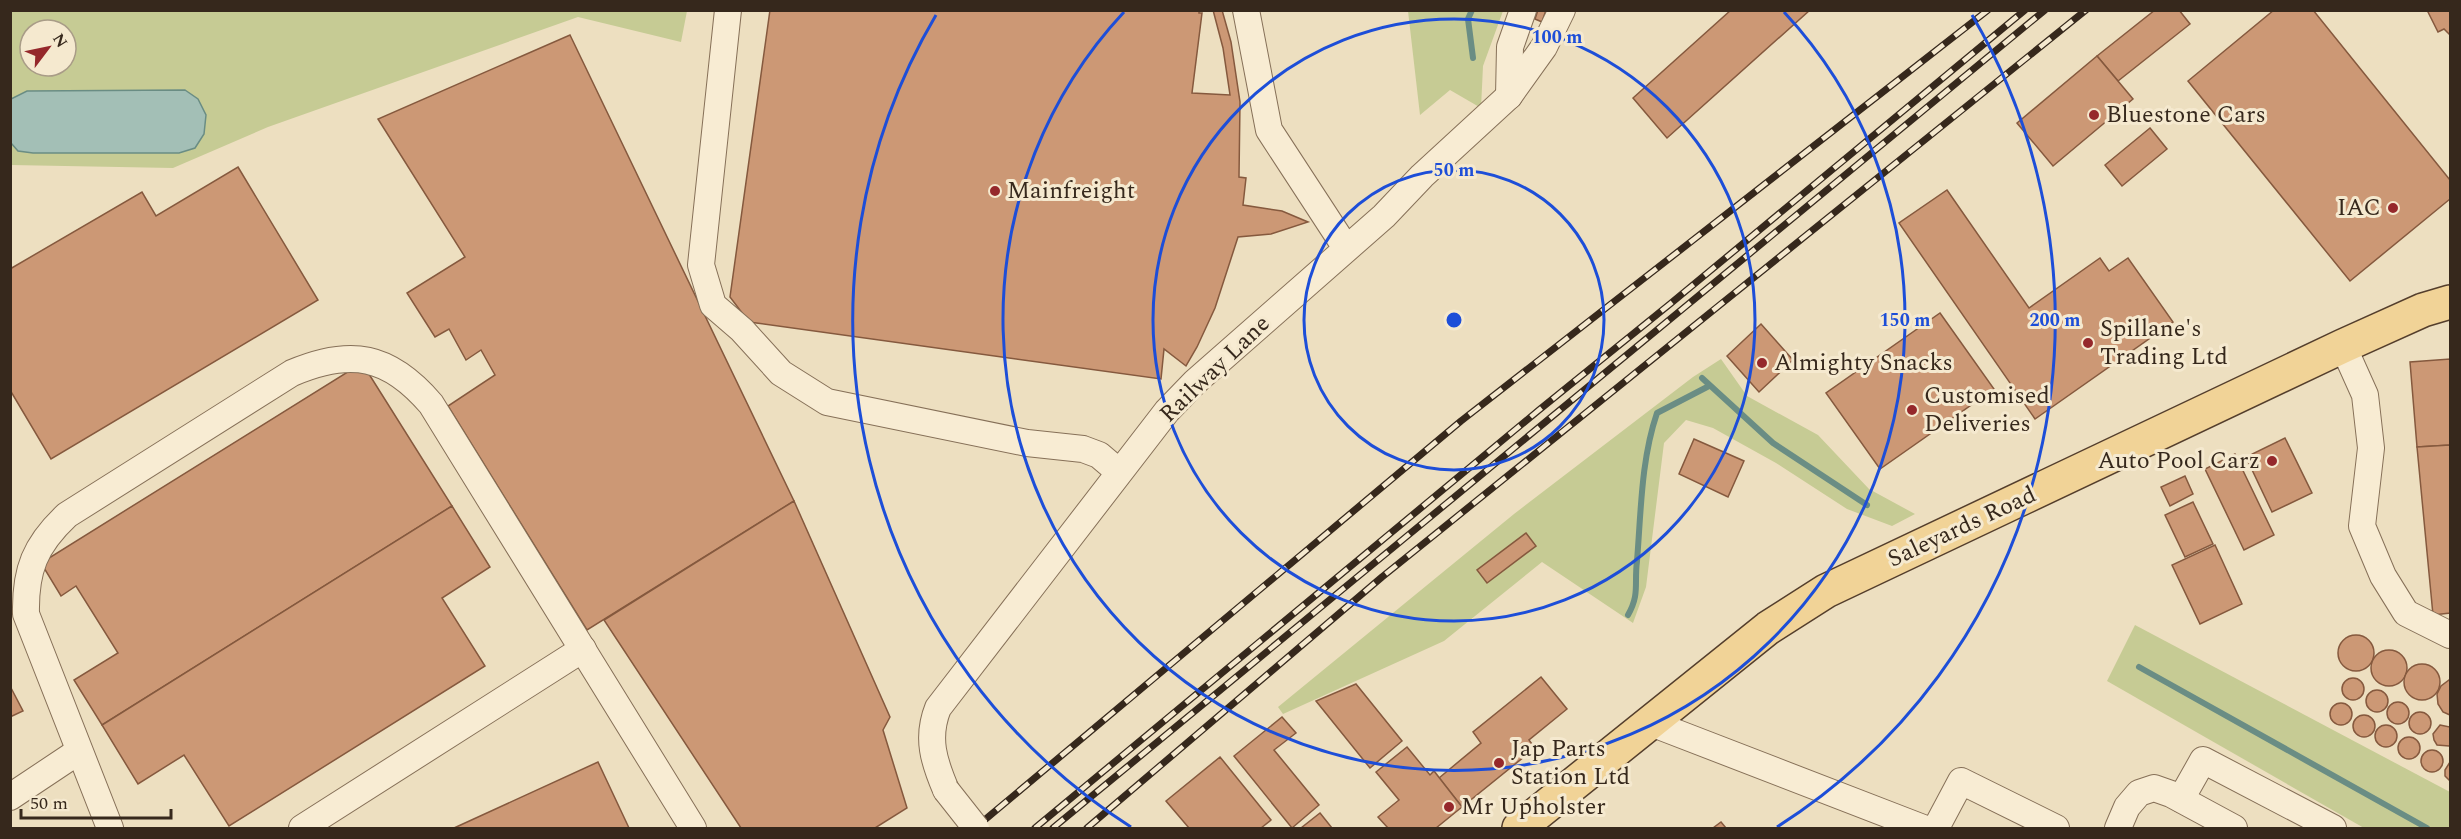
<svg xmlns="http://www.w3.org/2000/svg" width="2461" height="839" viewBox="0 0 2461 839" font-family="Spectral,serif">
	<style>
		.green { fill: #c6cb94; fill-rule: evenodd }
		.water { fill: #a3bfb6; stroke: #6a8d84; stroke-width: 1.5 }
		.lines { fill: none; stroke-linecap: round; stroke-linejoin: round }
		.stream { stroke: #6a8d84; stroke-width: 6 }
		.building { fill: #cc9875; stroke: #85593e; stroke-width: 1.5 }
		.minor-casing { stroke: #867058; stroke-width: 28 }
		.major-casing { stroke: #543e2c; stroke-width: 36 }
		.minor { stroke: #f8ecd3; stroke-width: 26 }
		.major { stroke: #f1d397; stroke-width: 33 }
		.rail-casing { stroke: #36281c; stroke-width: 7 }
		.rail { stroke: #f5e9cf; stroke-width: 4.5; stroke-dasharray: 14; stroke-linecap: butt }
		.minor-bridge-casing { stroke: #867058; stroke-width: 28; stroke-linecap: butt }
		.minor-bridge { stroke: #f8ecd3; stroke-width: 26 }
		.ring { fill: none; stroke: #1d4ed8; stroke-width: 3 }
		.poi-dot { fill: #95282b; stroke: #f5e9cf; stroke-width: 2 }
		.labels { text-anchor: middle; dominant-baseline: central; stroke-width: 6; stroke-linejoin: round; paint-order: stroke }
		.poi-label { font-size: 24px; fill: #36281c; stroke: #f5e9cf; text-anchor: start }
		.street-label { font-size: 24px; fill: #36281c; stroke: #f5e9cf }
		.centre { fill: #1d4ed8; stroke: #f5e9cf; stroke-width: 3 }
		.ring-label { font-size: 18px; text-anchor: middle; font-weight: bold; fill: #1d4ed8; stroke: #f5e9cf; stroke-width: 6; stroke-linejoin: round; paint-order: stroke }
	</style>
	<rect width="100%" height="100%" fill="#eddfc0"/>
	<g class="green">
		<path d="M11,11h676l-6,31 -103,-25 -310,110 -95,41 -162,-3zM30,30h36v36h-36z"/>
		<polygon points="1408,11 1503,11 1483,66 1481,108 1450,90 1420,115"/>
		<polygon points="1721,359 1747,396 1818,435 1869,489 1915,514 1892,526 1847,509 1776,463 1713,428 1686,420 1664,443 1646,587 1633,623 1542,562 1444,641 1283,714 1278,707 1514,514 1693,377"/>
		<polygon points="2135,625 2450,792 2450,828 2364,828 2107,681"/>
	</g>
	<polygon class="water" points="185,90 198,99 206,115 204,134 195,148 179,153 33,153 18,151 11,143 11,99 27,91"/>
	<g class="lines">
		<g class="stream">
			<polyline points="1472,10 1468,19 1473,58"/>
			<polyline points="1702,378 1773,443 1867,505"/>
			<path d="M1628,615c12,-21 6,-31 9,-54 4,-49 4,-101 20,-148l52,-27"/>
			<polyline points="2139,667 2427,828"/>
		</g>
	</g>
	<g class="building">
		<polygon points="770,10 1199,10 1199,13 1202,13 1192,93 1230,95 1223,48 1213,10 1222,10 1231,42 1240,102 1239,177 1246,178 1243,205 1282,211 1308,222 1271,234 1238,237 1215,308 1197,347 1186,366 1164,349 1161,379 749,322 730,297"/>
		<polygon points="1538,10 1546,10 1542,22 1535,19"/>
		<polygon points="1731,10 1810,10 1667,138 1633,98"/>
		<polygon points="2155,10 2179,10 2190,24 2118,81 2097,56"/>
		<polygon points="2274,10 2313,10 2450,180 2450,199 2350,281 2188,81"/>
		<polygon points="2427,10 2450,10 2450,35 2444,29 2438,32"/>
		<polygon points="570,35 794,501 587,630 448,406 495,375 481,350 466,360 449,329 435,337 407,293 465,257 378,119"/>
		<polygon points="2097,56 2133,99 2053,166 2017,123"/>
		<polygon points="2150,128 2167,149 2122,186 2105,165"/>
		<polygon points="238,167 318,300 51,459 10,390 10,269 142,192 156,216"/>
		<polygon points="1947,190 2029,308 2100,258 2109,271 2128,258 2173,322 2035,419 1899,223"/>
		<polygon points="1940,313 1994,389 1880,469 1826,393"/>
		<polygon points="1761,324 1793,360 1759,392 1727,356"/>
		<polygon points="2450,359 2450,445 2417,447 2410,362"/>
		<polygon points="362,363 452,506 102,725 74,680 118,653 76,586 61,596 41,563"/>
		<polygon points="2285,438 2312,493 2272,512 2246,457"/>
		<polygon points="1694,439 1744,461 1728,497 1679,474"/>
		<polygon points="2450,445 2450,613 2433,615 2417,447"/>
		<polygon points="2235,454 2274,535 2244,550 2205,469"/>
		<polygon points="2185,476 2193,494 2170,506 2161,487"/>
		<polygon points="794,501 890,717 883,730 907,808 875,828 741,828 604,620"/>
		<polygon points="2193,502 2213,544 2185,557 2165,515"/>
		<polygon points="452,506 490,567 442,598 485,666 229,826 184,755 138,784 102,725"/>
		<polygon points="1526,533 1536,546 1487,583 1477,570"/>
		<polygon points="2215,545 2242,604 2200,624 2172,565"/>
		<circle cx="2356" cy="653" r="18"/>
		<circle cx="2389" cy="668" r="18"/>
		<circle cx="2422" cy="682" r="18"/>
		<polygon points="1541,677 1567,709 1529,740 1535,748 1462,807 1439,778 1481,743 1473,732"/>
		<circle cx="2353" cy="689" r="11"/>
		<polygon points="2449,680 2450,680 2450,715 2443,712 2438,704 2437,694 2441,686"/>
		<polygon points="1356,684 1402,741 1370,768 1316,701"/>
		<polygon points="10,686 23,711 10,717"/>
		<circle cx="2377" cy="701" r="11"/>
		<circle cx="2398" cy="713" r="11"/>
		<circle cx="2341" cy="714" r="11"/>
		<circle cx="2420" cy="723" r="11"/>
		<circle cx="2364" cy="726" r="11"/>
		<polygon points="1282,717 1296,733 1274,750 1319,805 1292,828 1234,756"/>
		<circle cx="2386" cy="736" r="11"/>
		<polygon points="2440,725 2450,727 2450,745 2449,746 2437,745 2434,740 2433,734"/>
		<circle cx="2409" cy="748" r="11"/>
		<polygon points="1407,747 1430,775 1434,771 1462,807 1436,828 1388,828 1378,817 1399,800 1376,772"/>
		<circle cx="2432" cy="761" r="11"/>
		<polygon points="1220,757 1271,820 1261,828 1189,828 1166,801"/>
		<polygon points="598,762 629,828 454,828"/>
		<polygon points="2450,762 2450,781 2445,776 2445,770"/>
		<polygon points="1320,813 1332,828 1301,828"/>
		<polygon points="1721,822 1726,828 1713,828"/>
	</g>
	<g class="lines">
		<g class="minor-casing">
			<g id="minor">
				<polyline points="728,10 701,265 713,305 742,330 781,373 827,402 1027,443 1083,449 1099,455 1119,472"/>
				<polyline points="1246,10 1269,130 1346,248"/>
				<polyline points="1509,96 1510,47 1523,10"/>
				<polyline points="2343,346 2365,395 2371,448 2362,526 2383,576 2406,613 2450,635"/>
				<polyline points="1651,723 1923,828"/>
				<path d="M946,790c-12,-28 -20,-52 -8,-82l229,-297 28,-29 189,-166 38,-40 87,-80 35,-49 18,-37"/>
				<polyline points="10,797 79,751"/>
				<polyline points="2181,799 2203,760 2333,828"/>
				<path d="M110,828l-84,-214c-1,-44 9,-69 41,-99l225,-142c59,-25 97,-18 139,31l262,424"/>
				<polyline points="302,828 583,649"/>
				<polyline points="1936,828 1961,781 2056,828"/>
				<polyline points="2118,828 2127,807 2139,793 2154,788 2171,794 2234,828"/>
			</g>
		</g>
		<g class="major-casing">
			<polyline id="major" points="1519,828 1768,628 1826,591 2343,346 2423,310 2450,302"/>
		</g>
		<use href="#minor" class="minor"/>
		<use href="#major" class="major"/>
		<g class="rail-casing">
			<g id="rail">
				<polyline points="975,828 1461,421 1988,10"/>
				<polyline points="1035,828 1539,410 1670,304 2025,10"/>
				<polyline points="1053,828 2045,10"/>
				<polyline points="1087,828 1382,577 2086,10"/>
			</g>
		</g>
		<use href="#rail" class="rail"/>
		<g class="minor-bridge-casing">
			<polyline id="minor-bridge" points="946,790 976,828"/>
		</g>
		<use href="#minor-bridge" class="minor-bridge"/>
	</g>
	<g class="ring">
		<circle cx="1454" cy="320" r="150"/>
		<circle cx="1454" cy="320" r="301"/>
		<path d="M1784 12A451 451 0 1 1 1124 12"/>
		<path d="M1131 827A601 601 0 0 1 936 15M1972 15A601 601 0 0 1 1777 827"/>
	</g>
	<g class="poi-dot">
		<circle cx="2094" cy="115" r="6"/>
		<circle cx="995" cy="191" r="6"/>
		<circle cx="2393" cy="208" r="6"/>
		<circle cx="2088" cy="343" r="6"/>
		<circle cx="1762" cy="363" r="6"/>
		<circle cx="1912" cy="410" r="6"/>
		<circle cx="2272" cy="461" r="6"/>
		<circle cx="1499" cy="763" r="6"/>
		<circle cx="1449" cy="807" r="6"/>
	</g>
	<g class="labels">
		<g class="poi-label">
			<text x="2106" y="115">Bluestone Cars</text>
			<text x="1007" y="191">Mainfreight</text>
			<text x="2381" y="208" text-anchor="end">IAC</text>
			<text x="2100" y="329">Spillane's<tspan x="2100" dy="28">Trading Ltd</tspan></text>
			<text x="1774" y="363">Almighty Snacks</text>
			<text x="1924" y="396">Customised<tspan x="1924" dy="28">Deliveries</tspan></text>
			<text x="2260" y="461" text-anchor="end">Auto Pool Carz</text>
			<text x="1511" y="749">Jap Parts<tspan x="1511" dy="28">Station Ltd</tspan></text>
			<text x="1461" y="807">Mr Upholster</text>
		</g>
		<g class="street-label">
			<text transform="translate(1215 369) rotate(-44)">Railway Lane</text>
			<text transform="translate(1962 527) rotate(-25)">Saleyards Road</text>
		</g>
	</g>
	<circle cx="1454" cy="320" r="9" class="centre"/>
	<g class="ring-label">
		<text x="1557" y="43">100 m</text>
		<text x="1454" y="176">50 m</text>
		<text x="1905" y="326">150 m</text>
		<text x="2055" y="326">200 m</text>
	</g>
	<rect width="2461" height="839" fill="none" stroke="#36281c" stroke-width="24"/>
	<g transform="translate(48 48) rotate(58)"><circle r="28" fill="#f5e9cf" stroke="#a99c87" stroke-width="1.5"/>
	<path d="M0-4.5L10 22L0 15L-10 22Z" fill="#95282b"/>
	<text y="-9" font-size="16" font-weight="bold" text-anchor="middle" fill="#36281c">N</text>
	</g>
	<path d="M21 809v9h150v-9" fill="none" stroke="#36281c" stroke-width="3"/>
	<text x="30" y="809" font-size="18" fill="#36281c" stroke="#f5e9cf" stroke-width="4.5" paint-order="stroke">50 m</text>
</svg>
